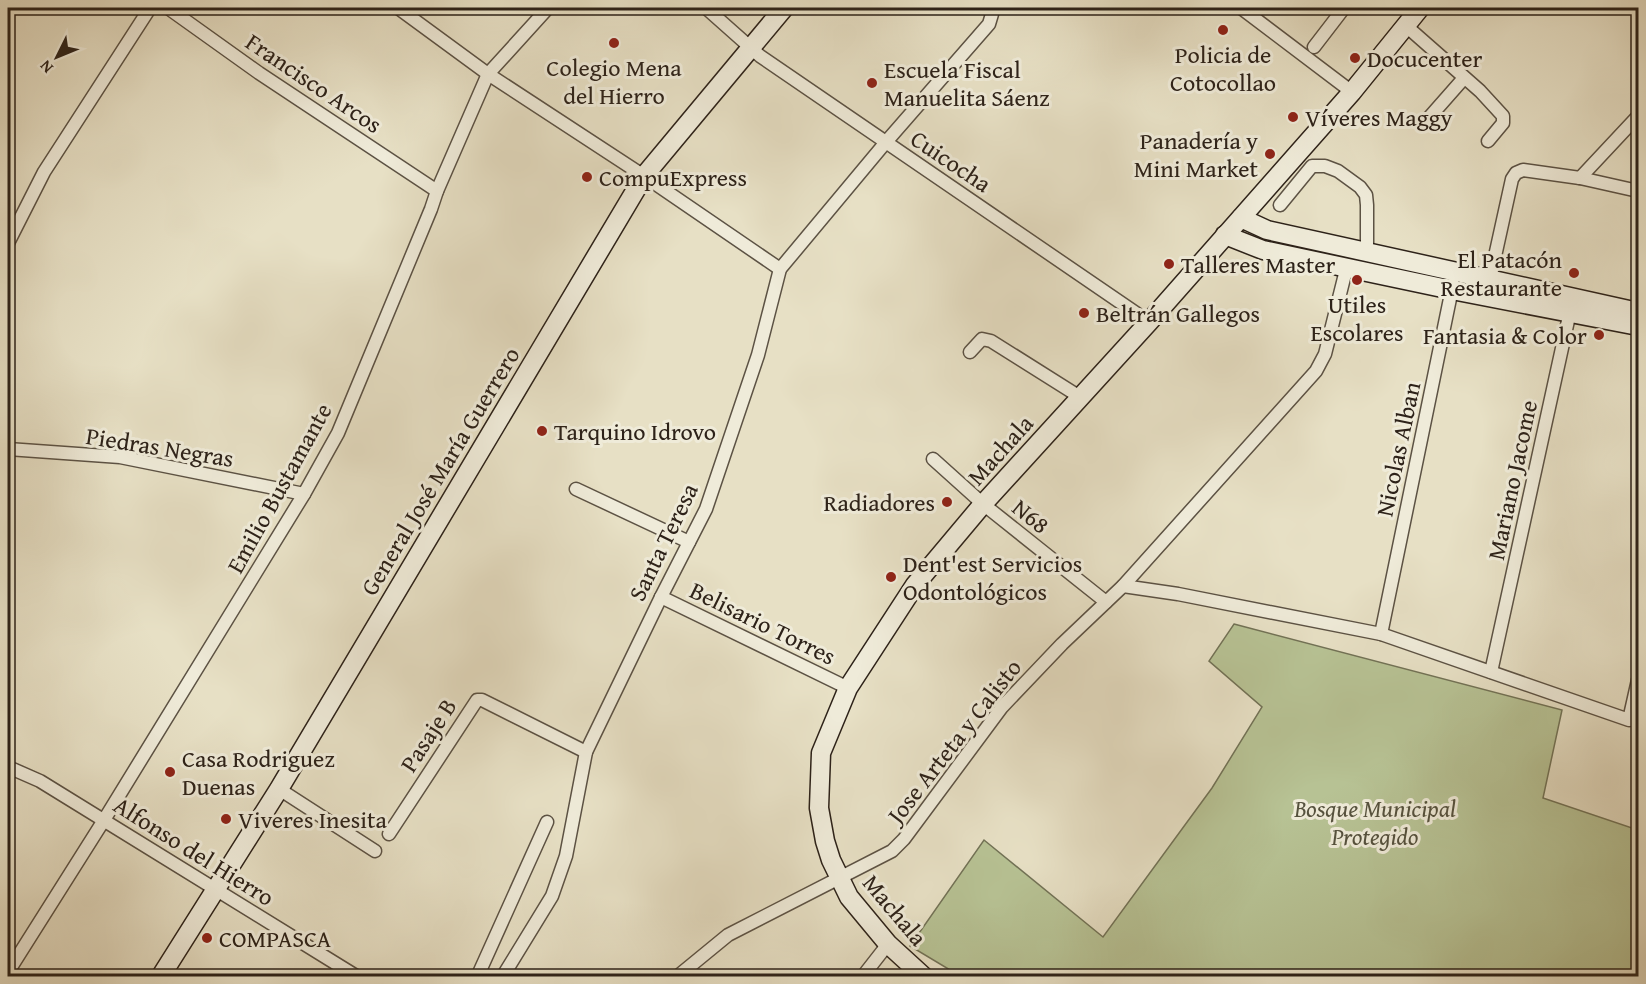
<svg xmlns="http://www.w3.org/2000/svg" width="1646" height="984" viewBox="0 0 1646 984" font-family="'Gentium Book Plus',serif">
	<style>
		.green { fill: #b7c294; stroke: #727256; stroke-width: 1.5 }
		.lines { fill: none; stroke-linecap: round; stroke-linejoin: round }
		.street-casing { stroke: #5c5244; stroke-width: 15 }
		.secondary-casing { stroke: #2d2219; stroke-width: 21 }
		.street { stroke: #efebd9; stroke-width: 12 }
		.secondary { stroke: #efebd9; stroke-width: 18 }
		.poi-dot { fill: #8f2418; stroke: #efebd9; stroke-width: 2 }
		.labels { text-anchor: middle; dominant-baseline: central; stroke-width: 6; stroke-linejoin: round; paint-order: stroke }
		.poi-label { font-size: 24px; fill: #2d2219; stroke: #efebd9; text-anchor: start }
		.street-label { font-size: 24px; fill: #2d2219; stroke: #efebd9 }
		.park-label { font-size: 24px; font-style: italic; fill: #56523e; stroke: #efebd9 }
	</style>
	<rect width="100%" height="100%" fill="#e7e0c5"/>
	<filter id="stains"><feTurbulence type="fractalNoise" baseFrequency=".00333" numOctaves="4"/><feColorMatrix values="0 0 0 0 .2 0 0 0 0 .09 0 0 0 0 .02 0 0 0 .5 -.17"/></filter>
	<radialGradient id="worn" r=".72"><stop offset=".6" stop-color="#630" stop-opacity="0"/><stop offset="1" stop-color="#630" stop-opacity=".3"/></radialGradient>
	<polygon class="green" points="1234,624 1562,710 1543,798 1638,830 1638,976 960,976 910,946 984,840 1103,937 1212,788 1262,707 1209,661"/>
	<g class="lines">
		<g class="street-casing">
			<g id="street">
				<polyline points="168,8 259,73 437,191"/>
				<polyline points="398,8 488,74 644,176 780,269"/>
				<polyline points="706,8 760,56 1149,322"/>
				<polyline points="1241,8 1352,92"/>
				<polyline points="1405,25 1480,91 1503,116 1503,123 1488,141"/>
				<polyline points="1314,47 1344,8"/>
				<polyline points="1427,120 1464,78"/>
				<polyline points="1580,178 1638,116"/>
				<polyline points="1280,205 1312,166 1325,166 1338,171 1360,187 1366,195 1367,205 1367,253"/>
				<polyline points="8,243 44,172 150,8"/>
				<polyline points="1490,279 1512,179 1516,173 1523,170 1580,178 1638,191"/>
				<polyline points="970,352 982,339 991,341 1080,397"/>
				<polyline points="8,449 120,457 304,494"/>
				<polyline points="933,459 983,504 1106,602"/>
				<polyline points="576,489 689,542"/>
				<polyline points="1123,586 1178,594 1381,634 1629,720 1638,680"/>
				<polyline points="661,597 848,688"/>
				<polyline points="1381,634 1453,284"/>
				<polyline points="1491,672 1571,307"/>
				<polyline points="8,767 40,781 356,976"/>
				<polyline points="279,789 375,851"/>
				<polyline points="389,834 477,700 482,700 586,752"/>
				<polyline points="8,972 104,820 304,494 338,433 431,209 437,191 488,74 548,8"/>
				<polyline points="479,976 479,973 547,822"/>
				<polyline points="503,976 552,896 566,856 586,752 661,597 706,509 758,355 780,269 886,142 989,24 992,14 990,8"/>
				<polyline points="678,976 728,935 892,851 904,839 1002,707 1062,644 1123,586 1316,371 1325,354 1347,266"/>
				<polyline points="863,976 888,944"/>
			</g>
		</g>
		<g class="secondary-casing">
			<g id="secondary">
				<polyline points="1241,218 1267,230 1638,312"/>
				<polyline points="1225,235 1263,250 1452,290 1638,326"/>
				<polyline points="161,976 279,789 644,176 784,8"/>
				<polyline points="923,976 888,944 849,897 831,860 825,841 819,808 821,753 848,688 915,585 983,504 1149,322 1352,92 1420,8"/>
			</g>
		</g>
		<use href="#street" class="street"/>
		<use href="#secondary" class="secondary"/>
	</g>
	<g class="poi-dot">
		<circle cx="1223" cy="30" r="6"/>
		<circle cx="614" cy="43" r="6"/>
		<circle cx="1355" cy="58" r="6"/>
		<circle cx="872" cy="83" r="6"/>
		<circle cx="1293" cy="117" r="6"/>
		<circle cx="1270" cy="154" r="6"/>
		<circle cx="587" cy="177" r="6"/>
		<circle cx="1169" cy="264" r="6"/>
		<circle cx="1574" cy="273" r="6"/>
		<circle cx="1357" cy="280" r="6"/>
		<circle cx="1084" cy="313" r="6"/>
		<circle cx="1599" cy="335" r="6"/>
		<circle cx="542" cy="431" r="6"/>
		<circle cx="947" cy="502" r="6"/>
		<circle cx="891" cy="577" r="6"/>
		<circle cx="170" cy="772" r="6"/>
		<circle cx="226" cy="819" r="6"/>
		<circle cx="207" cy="938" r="6"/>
	</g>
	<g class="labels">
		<g class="poi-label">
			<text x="1223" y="54" text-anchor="middle">Policia de<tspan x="1223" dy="28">Cotocollao</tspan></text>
			<text x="1367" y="58">Docucenter</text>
			<text x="614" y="67" text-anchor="middle">Colegio Mena<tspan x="614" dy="28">del Hierro</tspan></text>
			<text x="884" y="69">Escuela Fiscal<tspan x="884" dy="28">Manuelita Sáenz</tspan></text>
			<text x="1305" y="117">Víveres Maggy</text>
			<text x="1258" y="140" text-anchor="end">Panadería y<tspan x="1258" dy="28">Mini Market</tspan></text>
			<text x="599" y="177">CompuExpress</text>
			<text x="1562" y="259" text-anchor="end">El Patacón<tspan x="1562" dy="28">Restaurante</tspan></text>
			<text x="1181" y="264">Talleres Master</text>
			<text x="1357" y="304" text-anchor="middle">Utiles<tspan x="1357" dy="28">Escolares</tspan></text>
			<text x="1096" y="313">Beltrán Gallegos</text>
			<text x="1587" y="335" text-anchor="end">Fantasia &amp; Color</text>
			<text x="554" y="431">Tarquino Idrovo</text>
			<text x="935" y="502" text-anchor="end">Radiadores</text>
			<text x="903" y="563">Dent'est Servicios<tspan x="903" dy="28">Odontológicos</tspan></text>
			<text x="182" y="758">Casa Rodriguez<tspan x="182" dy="28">Duenas</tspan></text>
			<text x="238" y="819">Viveres Inesita</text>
			<text x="219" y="938">COMPASCA</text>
		</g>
		<g class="street-label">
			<text transform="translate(314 83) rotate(34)">Francisco Arcos</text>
			<text transform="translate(951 161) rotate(34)">Cuicocha</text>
			<text transform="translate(160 447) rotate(9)">Piedras Negras</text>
			<text transform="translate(1398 449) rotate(-78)">Nicolas Alban</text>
			<text transform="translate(1000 450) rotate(-48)">Machala</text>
			<text transform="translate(440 471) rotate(-59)">General José María Guerrero</text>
			<text transform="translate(1512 480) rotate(-78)">Mariano Jacome</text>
			<text transform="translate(279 488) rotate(-61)">Emilio Bustamante</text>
			<text transform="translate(1031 516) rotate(39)">N68</text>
			<text transform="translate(663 542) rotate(-64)">Santa Teresa</text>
			<text transform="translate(763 623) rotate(26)">Belisario Torres</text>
			<text transform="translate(428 735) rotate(-57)">Pasaje B</text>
			<text transform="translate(954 741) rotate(-52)">Jose Arteta y Calisto</text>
			<text transform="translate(194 851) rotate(32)">Alfonso del Hierro</text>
			<text transform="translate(895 910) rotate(50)">Machala</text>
		</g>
		<g class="park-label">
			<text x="1375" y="808">Bosque Municipal<tspan x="1375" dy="28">Protegido</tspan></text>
		</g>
	</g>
	<rect width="1646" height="984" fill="none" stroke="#e7e0c5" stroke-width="30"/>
	<rect x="9" y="9" width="1628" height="966" fill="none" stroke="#2d2219" stroke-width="3"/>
	<rect x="15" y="15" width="1616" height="954" fill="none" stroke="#2d2219" stroke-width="1.5"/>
	<g transform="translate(57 57) rotate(227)" stroke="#efebd9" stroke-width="4.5" paint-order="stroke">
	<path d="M0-4.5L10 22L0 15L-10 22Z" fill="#2d2219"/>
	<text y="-9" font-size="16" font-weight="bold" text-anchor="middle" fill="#2d2219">N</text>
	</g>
	<rect width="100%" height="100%" filter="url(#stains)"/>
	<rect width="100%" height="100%" fill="url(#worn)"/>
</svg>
